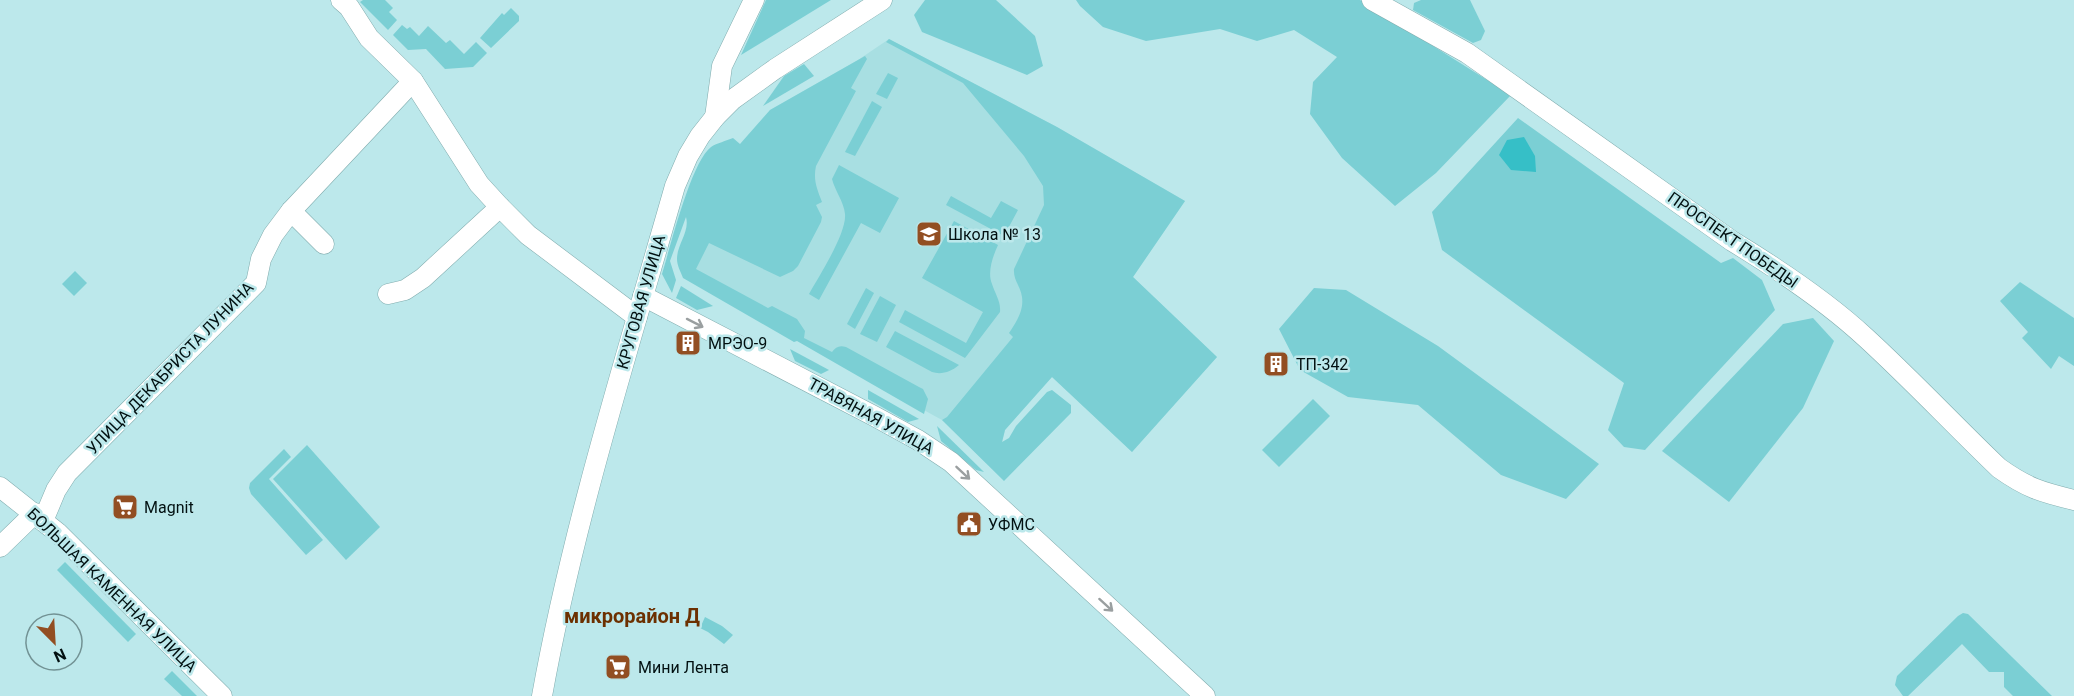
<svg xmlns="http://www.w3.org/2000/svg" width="2074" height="696" viewBox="0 0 2074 696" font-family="Roboto,sans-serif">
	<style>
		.built { fill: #a8dfe2 }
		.green { fill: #7bcfd4 }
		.water { fill: #36bfc7 }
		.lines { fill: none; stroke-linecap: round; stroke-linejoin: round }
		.minor-casing { stroke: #81acae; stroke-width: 21 }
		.minor { stroke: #fff; stroke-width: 20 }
		.oneway { stroke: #9a9fa0 }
		.labels { text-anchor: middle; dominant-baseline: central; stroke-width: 5; stroke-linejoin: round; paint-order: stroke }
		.poi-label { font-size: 16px; fill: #021011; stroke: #bce8eb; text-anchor: start }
		.street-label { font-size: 16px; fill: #021011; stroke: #bce8eb }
		.quarter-label { font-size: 20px; font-weight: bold; fill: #6c3001; stroke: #bce8eb }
	</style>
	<rect width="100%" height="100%" fill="#bce8eb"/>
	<polygon class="built" points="889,39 1057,127 1185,201 1133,277 1217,357 1132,452 1052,377 1005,430 1002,443 986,463 942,420 829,358 686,267 770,110 858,60"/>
	<g class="green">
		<polygon points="363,0 385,0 393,8 389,12 397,20 388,30 360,2"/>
		<polygon points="766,0 831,0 741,55"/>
		<polygon points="925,0 996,0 1035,36 1043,66 1027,75 922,32 914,15"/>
		<polygon points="1076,0 1360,0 1511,95 1436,173 1395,206 1342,158 1310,114 1313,82 1337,57 1294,30 1257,41 1220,29 1146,41 1103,27 1080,6"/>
		<polygon points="1421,0 1470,0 1485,31 1481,40 1473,43 1413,10 1414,3"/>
		<polygon points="511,8 519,16 519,21 491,48 480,38 502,13 504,15"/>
		<polygon points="402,25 407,29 410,27 419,36 428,26 446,43 450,40 464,54 476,42 487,53 473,67 445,69 426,49 408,50 393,35"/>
		<path d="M889,39l168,88 128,74 -52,76 84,80 -85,95 -80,-75 -47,53 -3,12 7,-4 7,-12 31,-34 5,-2 19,15v8l-67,68 -62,-61 5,-3 66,-80 -4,-4c7,-10 15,-23 13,-36 -1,-10 -9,-17 -8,-28l30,-64 -1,-19 -19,-30 -61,-73 -77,-41z"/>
		<path d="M865,56l2,3 -16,29 5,3 -40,75c-3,14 1,23 6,36l-6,3 6,12 -1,5 -23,44 -5,5 -13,6 -71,-34 -13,26 72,39 4,-2 25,13 8,12 -1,7 28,14c4,-5 7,-7 14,-5l73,40 4,2 5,10 -4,15 -127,-73 -3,1 -111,-64c-2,-6 -6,-12 -6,-19 0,-15 13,-27 9,-42l-16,44 6,19 -4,13 -10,-19c8,-26 29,-112 49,-127 6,-4 15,-6 22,-9l7,6 30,-34z"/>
		<polygon points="804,64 814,76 763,106 784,76"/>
		<polygon points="888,73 898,78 887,99 876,94"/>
		<polygon points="872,101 882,107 855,156 845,152"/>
		<polygon points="1518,118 1721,263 1733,258 1762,280 1775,310 1645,450 1624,447 1608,430 1624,383 1442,250 1432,212"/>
		<path d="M839,165l60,33 -19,35 -19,-10 -42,77 -10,-6c10,-18 38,-61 36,-80 -1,-12 -10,-23 -13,-35z"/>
		<polygon points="951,196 991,218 1001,201 1018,210 1004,236 946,205"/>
		<path d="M954,221l44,24c-5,11 -11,27 -6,39 3,10 9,17 8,28l-35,46 -66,-36 6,-12 61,33 17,-31 -61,-34z"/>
		<polygon points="75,271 87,283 74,296 62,284"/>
		<polygon points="2020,282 2074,318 2074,366 2059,356 2051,369 2022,338 2028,332 2000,301"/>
		<polygon points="681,286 713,306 697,310 676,298"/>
		<polygon points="866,288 874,293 855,329 847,324"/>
		<polygon points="1314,288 1346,290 1438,346 1599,464 1566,499 1501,475 1418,405 1348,397 1300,370 1279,329"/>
		<polygon points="880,296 896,305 877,342 860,334"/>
		<polygon points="1813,318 1834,341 1803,408 1729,502 1662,451 1783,324"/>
		<path d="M895,331l64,34c-8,7 -18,10 -27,7l-46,-25z"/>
		<polygon points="790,349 829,370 821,374 795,361"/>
		<polygon points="868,390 919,419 908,422 868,399"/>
		<polygon points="1313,399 1330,416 1279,467 1262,450"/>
		<polygon points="937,426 984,472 976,470 941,441"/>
		<polygon points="307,445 380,527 346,560 273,479"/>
		<polygon points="284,449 291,457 269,479 323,540 306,555 251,494 249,488 250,483"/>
		<polygon points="65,562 136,634 128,642 57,570"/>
		<polygon points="1963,613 1968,614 2052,696 2013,696 2004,687 2004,672 1989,672 1962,644 1908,696 1903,696 1895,685 1897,676 1958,616"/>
		<polygon points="705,617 722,626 733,635 724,644 708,632 700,628"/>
		<polygon points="172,671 197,696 182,696 164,679"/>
	</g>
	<polygon class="water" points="1524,137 1535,156 1536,172 1511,170 1499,155 1507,140"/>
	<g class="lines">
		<g class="minor-casing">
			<g id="minor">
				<polyline points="341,0 349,7 369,38 413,81 479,184 500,207 528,235 637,317"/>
				<path d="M1372,0l95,53 265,188c46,28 93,59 133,96 46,42 89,88 134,131 28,20 42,24 75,32"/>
				<polyline points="715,117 722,66 754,0"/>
				<polyline points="291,211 324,244"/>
				<polyline points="388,294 405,290 423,278 500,207"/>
				<polyline points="643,296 874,416 918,440 951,462 1205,696"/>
				<polyline points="0,487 58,533 222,696"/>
				<polyline points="43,521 56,490 67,473 256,283 261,259 273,235 291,211 413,81"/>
				<polyline points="0,547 35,513"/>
				<path d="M542,696c31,-172 85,-342 133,-510l13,-30 12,-20 15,-19 17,-17 43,-31 107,-69"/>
			</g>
		</g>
		<use href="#minor" class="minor"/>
	</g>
	<defs><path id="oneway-shaft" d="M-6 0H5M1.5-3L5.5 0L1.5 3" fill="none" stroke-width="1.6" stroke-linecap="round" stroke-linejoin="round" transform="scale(1.5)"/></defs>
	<g class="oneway">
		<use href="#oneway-shaft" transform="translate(695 323) rotate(27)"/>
		<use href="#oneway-shaft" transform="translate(963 473) rotate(43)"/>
		<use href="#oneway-shaft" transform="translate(1106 605) rotate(42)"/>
	</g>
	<defs>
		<g id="school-square" transform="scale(1.35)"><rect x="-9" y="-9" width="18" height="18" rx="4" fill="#924e22" stroke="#bce8eb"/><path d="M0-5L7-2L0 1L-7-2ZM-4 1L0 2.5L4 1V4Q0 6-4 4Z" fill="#fff"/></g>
		<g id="building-square" transform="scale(1.35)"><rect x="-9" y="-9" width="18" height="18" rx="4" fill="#924e22" stroke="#bce8eb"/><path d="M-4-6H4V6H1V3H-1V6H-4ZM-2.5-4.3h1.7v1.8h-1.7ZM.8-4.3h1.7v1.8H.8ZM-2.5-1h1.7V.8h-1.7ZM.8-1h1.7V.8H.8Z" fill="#fff"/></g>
		<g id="supermarket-square" transform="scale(1.35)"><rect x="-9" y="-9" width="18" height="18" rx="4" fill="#924e22" stroke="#bce8eb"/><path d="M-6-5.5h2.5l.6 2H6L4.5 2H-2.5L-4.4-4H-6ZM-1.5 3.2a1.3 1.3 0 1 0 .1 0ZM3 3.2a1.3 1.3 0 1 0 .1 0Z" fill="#fff"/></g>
		<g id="civic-square" transform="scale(1.35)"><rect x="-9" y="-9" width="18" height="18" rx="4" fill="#924e22" stroke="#bce8eb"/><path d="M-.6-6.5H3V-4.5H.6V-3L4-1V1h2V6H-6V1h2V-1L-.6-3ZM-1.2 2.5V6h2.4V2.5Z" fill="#fff"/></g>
	</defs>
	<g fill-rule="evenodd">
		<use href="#school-square" x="929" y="234"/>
		<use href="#building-square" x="688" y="343"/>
		<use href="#building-square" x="1276" y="364"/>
		<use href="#supermarket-square" x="125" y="507"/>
		<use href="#civic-square" x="969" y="524"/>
		<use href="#supermarket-square" x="618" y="667"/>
	</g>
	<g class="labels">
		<g class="poi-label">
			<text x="948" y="234">Школа № 13</text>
			<text x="708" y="343">МРЭО-9</text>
			<text x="1296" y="364">ТП-342</text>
			<text x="144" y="507">Magnit</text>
			<text x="988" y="524">УФМС</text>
			<text x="638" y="667">Мини Лента</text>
		</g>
		<g class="street-label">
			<text transform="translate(1733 240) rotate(35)">ПРОСПЕКТ ПОБЕДЫ</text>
			<text transform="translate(641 302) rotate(-74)">КРУГОВАЯ УЛИЦА</text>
			<text transform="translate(170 368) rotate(-46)">УЛИЦА ДЕКАБРИСТА ЛУНИНА</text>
			<text transform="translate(871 416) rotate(29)">ТРАВЯНАЯ УЛИЦА</text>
			<text transform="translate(112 590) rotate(44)">БОЛЬШАЯ КАМЕННАЯ УЛИЦА</text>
		</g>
		<g class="quarter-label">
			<text x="632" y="616">микрорайон Д</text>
		</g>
	</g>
	<g transform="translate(54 642) rotate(156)"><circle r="28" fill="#bce8eb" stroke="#729294" stroke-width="1.5"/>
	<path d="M0-4.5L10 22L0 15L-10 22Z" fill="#924e22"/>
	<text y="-9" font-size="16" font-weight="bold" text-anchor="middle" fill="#021011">N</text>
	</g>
</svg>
